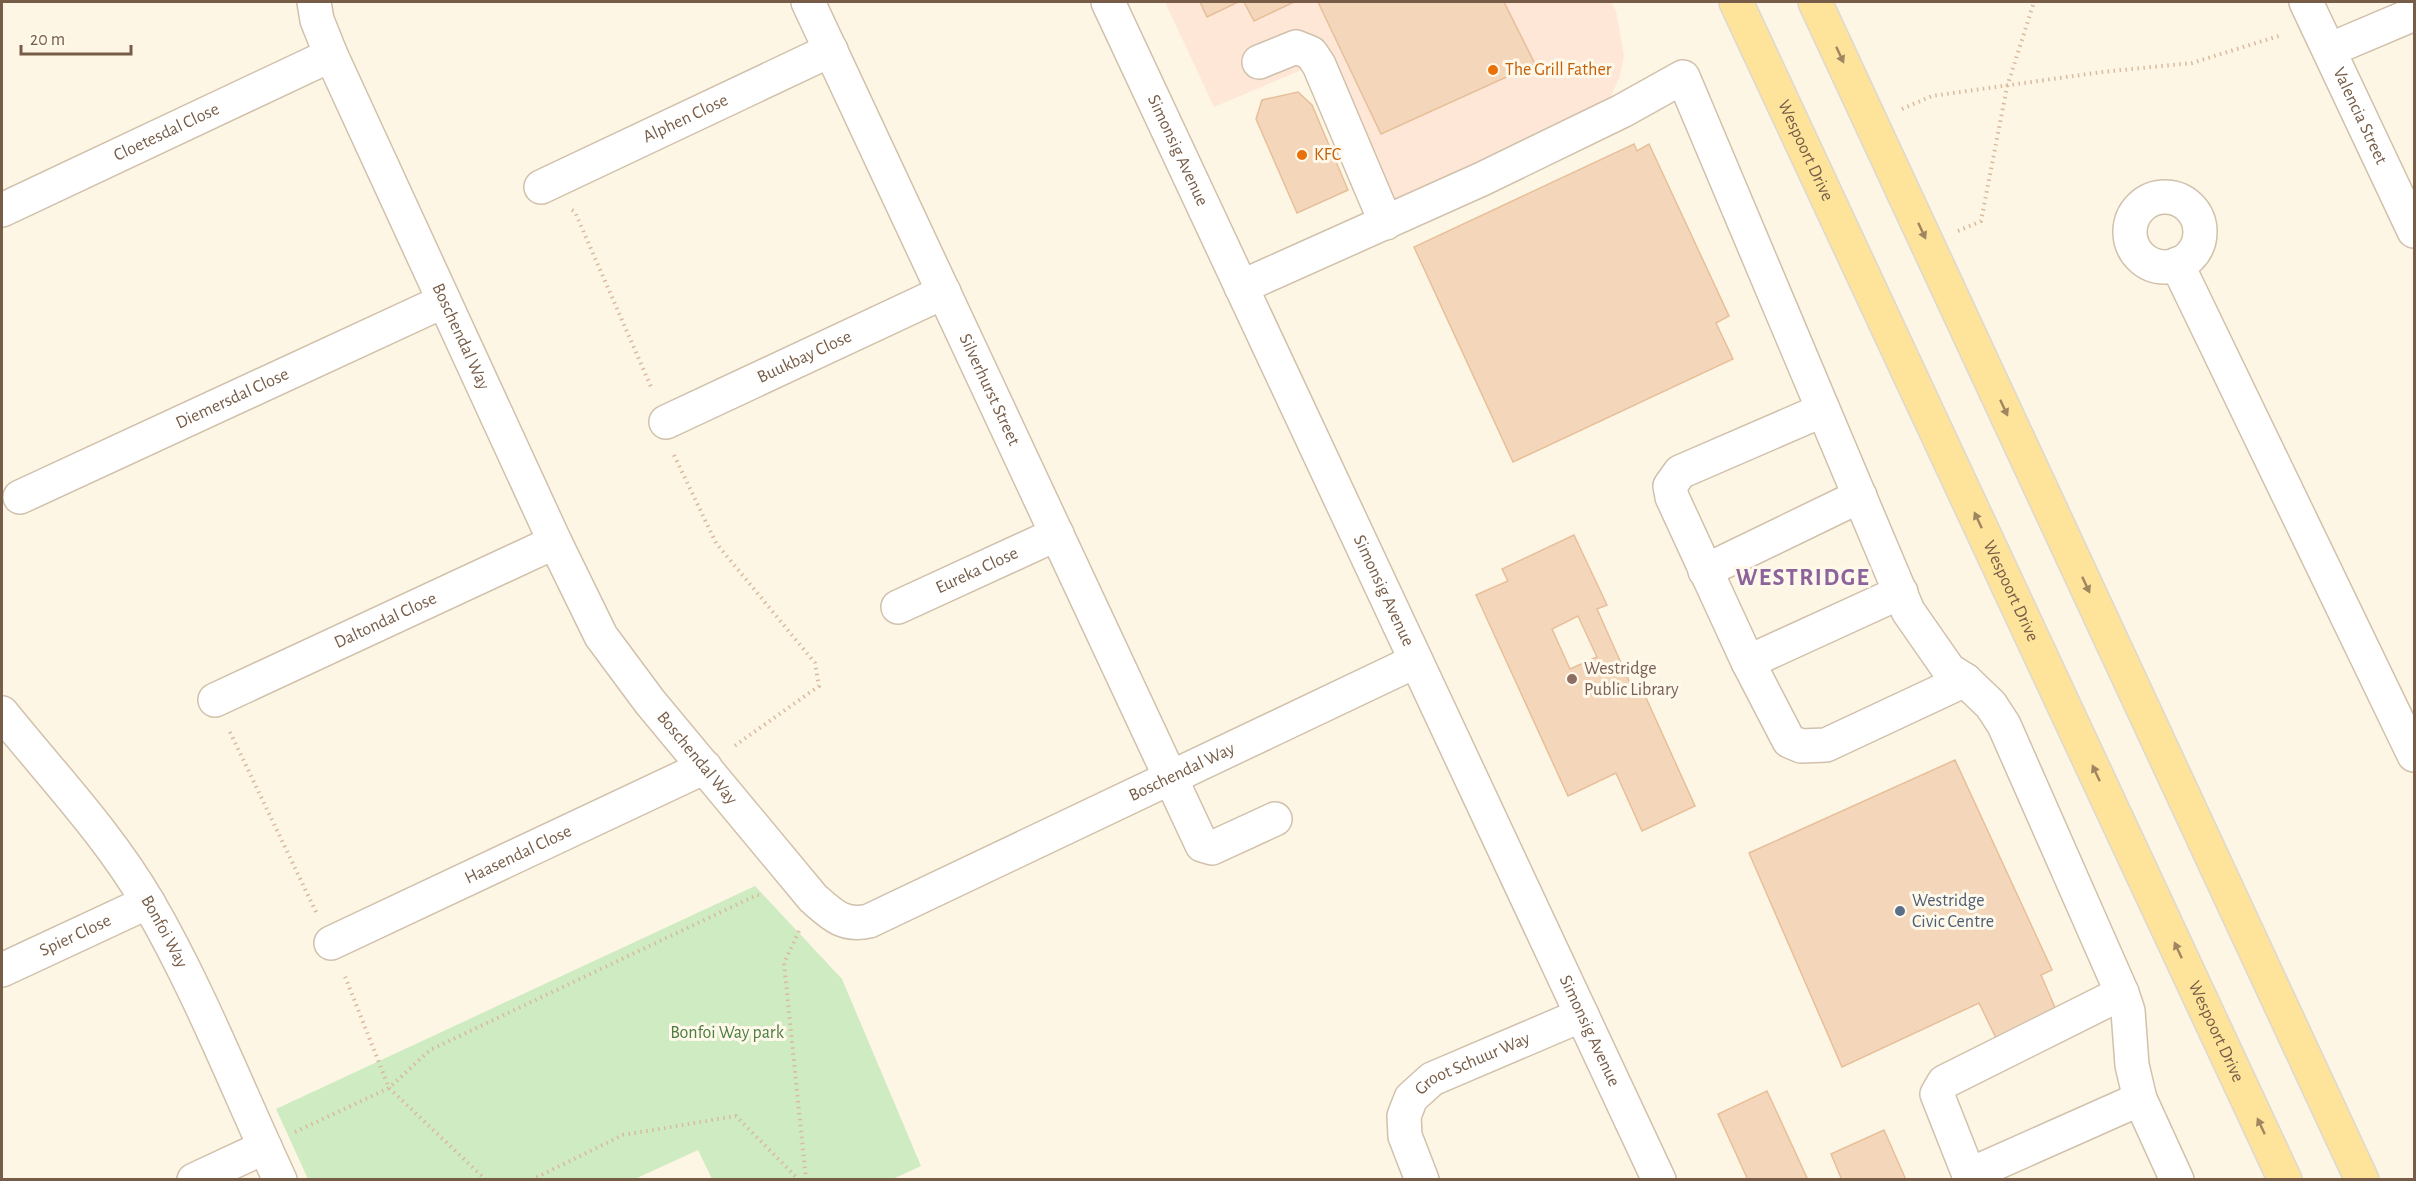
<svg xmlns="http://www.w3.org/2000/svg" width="2416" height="1181" viewBox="0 0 2416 1181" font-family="'Alegreya Sans',sans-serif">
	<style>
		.commercial { fill: #fee7d7 }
		.green { fill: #cfebc2 }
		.building { fill: #f4d7ba; stroke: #e7bf9a; stroke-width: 1.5; fill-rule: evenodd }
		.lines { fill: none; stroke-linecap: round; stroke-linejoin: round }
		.minor-casing { stroke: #d1c1ac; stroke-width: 36 }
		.major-casing { stroke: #ded8d3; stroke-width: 36 }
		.path { stroke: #d9ba9d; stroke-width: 4; stroke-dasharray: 1.5 4.5; stroke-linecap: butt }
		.minor { stroke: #fff; stroke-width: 33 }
		.major { stroke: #fee39a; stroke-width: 33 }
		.oneway { fill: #a08561 }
		.food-dot { fill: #e8710a; stroke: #fff9eb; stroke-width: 2 }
		.education-dot { fill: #8d6e63; stroke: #fff9eb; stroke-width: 2 }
		.service-dot { fill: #5c6f8a; stroke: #fff9eb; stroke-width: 2 }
		.labels { text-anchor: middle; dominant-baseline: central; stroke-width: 6; stroke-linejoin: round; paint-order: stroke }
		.food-label { font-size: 18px; fill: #c56008; stroke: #fff9eb; text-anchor: start }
		.street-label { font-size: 18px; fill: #775d48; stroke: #fff9eb }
		.education-label { font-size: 18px; fill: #785e54; stroke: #fff9eb; text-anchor: start }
		.service-label { font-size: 18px; fill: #4e5e75; stroke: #fff9eb; text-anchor: start }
		.park-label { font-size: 18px; fill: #4c7d40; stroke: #fff9eb }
		.district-label { font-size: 24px; font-weight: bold; letter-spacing: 1.5px; fill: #8d639b; stroke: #fff9eb }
	</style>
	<rect width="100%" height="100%" fill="#fdf6e4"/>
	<polygon class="commercial" points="1165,2 1611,2 1616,11 1624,56 1620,76 1611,96 1599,107 1369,212 1304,69 1214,107"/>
	<polygon class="green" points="755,886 842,979 921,1166 893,1179 712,1179 698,1150 635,1179 308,1179 276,1109"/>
	<g class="building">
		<polygon points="1200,2 1238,2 1207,17"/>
		<polygon points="1244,2 1294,2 1254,21"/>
		<polygon points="1318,2 1504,2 1535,64 1381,134"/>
		<polygon points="1298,92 1312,105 1348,190 1297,213 1256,119 1262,100"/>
		<polygon points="1634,144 1637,151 1649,144 1729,316 1716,323 1733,359 1513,462 1414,247"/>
		<path d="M1574,535l33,70 -10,4 37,83 8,-3 53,117 -53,25 -26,-58 -48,23 -92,-201 32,-14 -6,-12zM1578,616l19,41 -27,12 -18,-40z"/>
		<polygon points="1955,760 2052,970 2041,975 2056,1010 1996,1038 1979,1003 1842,1067 1749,853"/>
		<polygon points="1767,1091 1808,1180 1748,1180 1718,1114"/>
		<polygon points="1884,1130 1906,1180 1842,1180 1831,1154"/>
	</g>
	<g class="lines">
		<g class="minor-casing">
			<g id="minor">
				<path id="s1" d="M314,2l3,18 14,35 224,487 46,94 49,66 163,196c18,16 30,29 56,23l547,-260"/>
				<path id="s2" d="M808,2l394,843 10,3 63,-29"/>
				<path id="s3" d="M1108,2l551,1178"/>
				<path id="s4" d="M2306,2l108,229"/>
				<polyline points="2329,50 2414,14"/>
				<polyline points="1259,62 1296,47 1311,53 1319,65 1386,223"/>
				<path id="s5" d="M541,187l290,-137"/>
				<circle cx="2165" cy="232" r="35"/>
				<path id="s6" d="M2,210l329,-155"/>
				<polyline points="2177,264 2414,755"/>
				<polyline points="1241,287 1482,179 1622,111 1683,77 1908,611 1949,670 1965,680 1991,705 2004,725 2122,993 2128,1011 2132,1065 2140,1099 2177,1180"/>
				<polyline points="1823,410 1680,472 1670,486 1672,497 1748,662 1789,741 1801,746 1826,745 1965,680"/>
				<path id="s7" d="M666,422l278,-130"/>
				<path id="s8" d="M20,497l424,-196"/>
				<polyline points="1705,571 1860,496"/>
				<path id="s9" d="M898,607l159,-73"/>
				<polyline points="1748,662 1901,592"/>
				<path id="s10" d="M215,700l340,-158"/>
				<path id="s11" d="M2,713c49,61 108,123 147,191 51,88 88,184 131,276"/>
				<path id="s12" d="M331,943l374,-176"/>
				<path id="s13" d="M2,970l146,-68"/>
				<polyline points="1969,1175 2140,1099"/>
				<polyline points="194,1180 265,1147"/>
				<path id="s14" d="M1422,1180l-17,-44 -1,-20 7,-18 21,-19 150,-64"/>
				<polyline points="1971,1180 1937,1094 1944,1082 2122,993"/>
			</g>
		</g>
		<g class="major-casing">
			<g id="major">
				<path id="s15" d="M1736,2l549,1178"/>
				<polyline points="1815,2 2362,1180"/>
			</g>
		</g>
		<g class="path">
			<polyline points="1902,109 1932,96 2102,72 2192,63 2282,35"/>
			<polyline points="572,210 575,212 652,389"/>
			<polyline points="1958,231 1981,221 2007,87 2034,2"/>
			<polyline points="674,455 716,543 815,663 819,686 733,747"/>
			<polyline points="230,732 316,912"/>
			<polyline points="799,931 784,963 806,1180"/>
			<polyline points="295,1132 389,1088 344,974"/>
			<polyline points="486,1180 389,1088 430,1050 757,895 763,895"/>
			<polyline points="531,1180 623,1135 736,1116 799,1180"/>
		</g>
		<use href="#minor" class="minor"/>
		<use href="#major" class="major"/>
	</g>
	<defs><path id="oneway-solid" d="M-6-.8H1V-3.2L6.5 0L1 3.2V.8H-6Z" transform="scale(1.5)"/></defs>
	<g class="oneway">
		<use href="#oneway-solid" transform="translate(1840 55) rotate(65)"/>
		<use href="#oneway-solid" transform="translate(1922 231) rotate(65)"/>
		<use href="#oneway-solid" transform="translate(2004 408) rotate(65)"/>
		<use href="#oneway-solid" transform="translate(1978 520) rotate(-115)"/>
		<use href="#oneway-solid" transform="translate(2086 585) rotate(65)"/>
		<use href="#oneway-solid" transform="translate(2096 773) rotate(-115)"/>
		<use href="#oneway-solid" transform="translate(2178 950) rotate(-115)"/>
		<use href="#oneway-solid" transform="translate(2261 1126) rotate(-115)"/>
	</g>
	<g class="food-dot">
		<circle cx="1493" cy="70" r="6"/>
		<circle cx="1302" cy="155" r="6"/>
	</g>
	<circle class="education-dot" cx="1572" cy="679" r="6"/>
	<circle class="service-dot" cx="1900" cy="911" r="6"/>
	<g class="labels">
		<g class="food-label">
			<text x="1505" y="70">The Grill Father</text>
			<text x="1314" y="155">KFC</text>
		</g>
		<g class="street-label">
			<text stroke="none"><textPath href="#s4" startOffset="126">Valencia Street</textPath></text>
			<text stroke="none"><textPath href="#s5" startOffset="160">Alphen Close</textPath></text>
			<text stroke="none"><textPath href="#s6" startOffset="182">Cloetesdal Close</textPath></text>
			<text stroke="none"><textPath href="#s3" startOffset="164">Simonsig Avenue</textPath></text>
			<text stroke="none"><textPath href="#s15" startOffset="164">Wespoort Drive</textPath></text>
			<text stroke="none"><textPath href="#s1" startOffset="366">Boschendal Way</textPath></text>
			<text stroke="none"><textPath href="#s7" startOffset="153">Buukbay Close</textPath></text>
			<text stroke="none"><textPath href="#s2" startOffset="428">Silverhurst Street</textPath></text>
			<text stroke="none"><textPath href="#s8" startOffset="234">Diemersdal Close</textPath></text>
			<text stroke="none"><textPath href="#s9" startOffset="87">Eureka Close</textPath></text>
			<text stroke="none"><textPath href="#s3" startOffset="650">Simonsig Avenue</textPath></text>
			<text stroke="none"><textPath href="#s15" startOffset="650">Wespoort Drive</textPath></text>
			<text stroke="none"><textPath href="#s10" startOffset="188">Daltondal Close</textPath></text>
			<text stroke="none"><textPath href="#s1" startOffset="852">Boschendal Way</textPath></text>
			<text stroke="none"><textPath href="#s1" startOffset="1444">Boschendal Way</textPath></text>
			<text stroke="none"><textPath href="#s12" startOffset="207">Haasendal Close</textPath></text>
			<text stroke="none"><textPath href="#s11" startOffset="273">Bonfoi Way</textPath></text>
			<text stroke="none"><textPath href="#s13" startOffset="81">Spier Close</textPath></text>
			<text stroke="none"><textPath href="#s3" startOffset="1136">Simonsig Avenue</textPath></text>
			<text stroke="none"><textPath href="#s15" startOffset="1136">Wespoort Drive</textPath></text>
			<text stroke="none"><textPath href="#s14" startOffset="158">Groot Schuur Way</textPath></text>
		</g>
		<g class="education-label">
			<text x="1584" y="669">Westridge<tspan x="1584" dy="21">Public Library</tspan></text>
		</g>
		<g class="service-label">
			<text x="1912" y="901">Westridge<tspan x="1912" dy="21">Civic Centre</tspan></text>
		</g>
		<g class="park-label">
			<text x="727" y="1033">Bonfoi Way park</text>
		</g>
		<g class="district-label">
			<text x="1803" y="578">WESTRIDGE</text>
		</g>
	</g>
	<rect width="2416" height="1181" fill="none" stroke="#775d48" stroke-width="6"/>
	<path d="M21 45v9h110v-9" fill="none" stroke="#775d48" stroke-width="3"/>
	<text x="30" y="45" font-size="18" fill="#775d48" stroke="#fff9eb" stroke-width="4.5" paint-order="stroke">20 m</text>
</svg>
